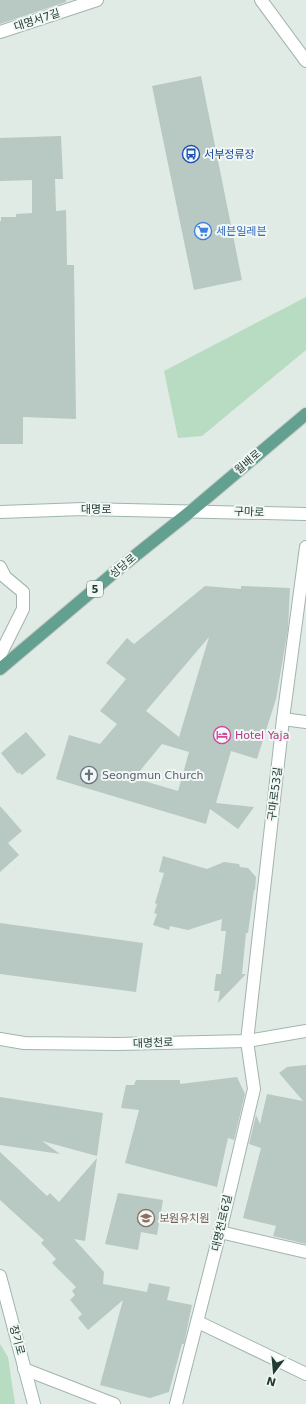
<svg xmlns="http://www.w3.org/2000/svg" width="306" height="1404" viewBox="0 0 306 1404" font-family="'DejaVu Sans','Noto Sans KR',sans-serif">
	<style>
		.green { fill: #b8dcc1 }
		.building { fill: #b8c8c2; fill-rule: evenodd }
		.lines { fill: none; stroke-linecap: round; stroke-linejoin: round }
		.street-casing { stroke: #a3b3ad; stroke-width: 14 }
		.secondary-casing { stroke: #9eb6ae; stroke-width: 14 }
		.primary-casing { stroke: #c1c8c6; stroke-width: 14 }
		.street { stroke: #fff; stroke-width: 12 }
		.secondary { stroke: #fff; stroke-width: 12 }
		.primary { stroke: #64a090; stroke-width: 12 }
		.labels { text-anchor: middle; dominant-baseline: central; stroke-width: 4; stroke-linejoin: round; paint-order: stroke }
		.shield { fill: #f0f7f4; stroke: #5e736d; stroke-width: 1 }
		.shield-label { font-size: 10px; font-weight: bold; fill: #203b33 }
		.street-label { font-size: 11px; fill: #203b33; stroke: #f0f7f4 }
		.transit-label { font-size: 11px; fill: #164399; stroke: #f0f7f4; text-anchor: start }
		.shop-label { font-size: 11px; fill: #366cbe; stroke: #f0f7f4; text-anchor: start }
		.hotel-label { font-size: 11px; fill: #b23c85; stroke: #f0f7f4; text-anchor: start }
		.worship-label { font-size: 11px; fill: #5b616d; stroke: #f0f7f4; text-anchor: start }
		.education-label { font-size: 11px; fill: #785e54; stroke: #f0f7f4; text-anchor: start }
	</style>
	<rect width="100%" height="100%" fill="#e0ebe6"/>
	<g class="green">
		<polygon points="306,297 306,350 202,436 178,438 164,371"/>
		<polygon points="0,1344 8,1357 15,1404 0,1404"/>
	</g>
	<g class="building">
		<polygon points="0,0 66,0 66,2 0,24"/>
		<polygon points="201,76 242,280 194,290 152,86"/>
		<polygon points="61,136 63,179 55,179 56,211 66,210 67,265 74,265 76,419 23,417 23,444 0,444 0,221 1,221 1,217 16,217 16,214 32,213 32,180 0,181 0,138"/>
		<path d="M205,586l36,3v-3l49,2 -2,41 -12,70 -19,60 -26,-8 -15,52 38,4 -16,22 -28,-20 -4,15 -150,-45 13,-44 31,9 17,-20 -17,-13 26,-32 -20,-16 21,-25 7,6zM209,637l-30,100 -33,-26zM162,744l27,8 -11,39 -44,-13z"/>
		<polygon points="26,732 46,755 22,775 19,772 18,774 1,753"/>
		<polygon points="0,806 22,831 8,843 19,855 0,872"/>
		<polygon points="163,856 207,869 224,862 239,864 240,867 248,868 256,877 255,890 254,890 248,933 246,933 242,974 246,974 218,1003 220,991 214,991 216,974 221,974 226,931 221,931 222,919 188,930 170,926 169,930 153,925 157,914 154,913 157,904 155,903 164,873 159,872"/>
		<polygon points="0,923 143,943 136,992 0,974"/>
		<polygon points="306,1065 306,1244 273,1236 276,1226 243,1218 261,1148 249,1144 256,1115 260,1124 267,1094 303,1101 279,1073 287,1067"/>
		<polygon points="237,1077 245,1094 234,1140 228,1138 217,1187 125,1163 139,1110 121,1108 126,1085 134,1085 136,1080 180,1080 180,1084"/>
		<polygon points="0,1097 103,1113 97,1156 42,1141 60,1154 0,1145"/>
		<polygon points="0,1152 47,1196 50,1193 59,1202 97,1158 85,1241 74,1239 104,1272 103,1284 147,1292 149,1283 170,1287 167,1300 192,1305 184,1344 182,1344 169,1392 150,1398 100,1385 123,1300 88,1330 78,1318 82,1314 70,1300 75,1295 72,1291 76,1287 52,1263 56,1259 41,1243 44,1240 0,1200"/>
		<polygon points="118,1193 163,1200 157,1235 141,1232 138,1250 105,1244"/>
	</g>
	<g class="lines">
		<g class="street-casing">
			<g id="street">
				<polyline points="261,0 306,61"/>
				<polyline points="0,32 97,0"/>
				<polyline points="0,567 5,577 23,592 23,609 0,655"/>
				<polyline points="283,719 306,722"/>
				<polyline points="220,1232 306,1252"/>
				<polyline points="198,1322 306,1374"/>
				<polyline points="24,1369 114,1404"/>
				<polyline points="176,1404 220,1232 254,1089 247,1041 283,719 306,547"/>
			</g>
		</g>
		<g class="secondary-casing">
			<g id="secondary">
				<polyline points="0,512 83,509 306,514"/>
				<polyline points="0,1039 24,1043 118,1044 247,1041 306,1031"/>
				<polyline points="0,1276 34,1404"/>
			</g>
		</g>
		<g class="primary-casing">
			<polyline id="primary" points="0,669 116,571 191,511 306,414"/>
		</g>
		<use href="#street" class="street"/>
		<use href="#secondary" class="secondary"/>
		<use href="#primary" class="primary"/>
	</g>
	<defs>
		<g id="bus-ring" transform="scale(0.9)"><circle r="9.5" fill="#f0f7f4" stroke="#1a4fb4" stroke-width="1.5"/><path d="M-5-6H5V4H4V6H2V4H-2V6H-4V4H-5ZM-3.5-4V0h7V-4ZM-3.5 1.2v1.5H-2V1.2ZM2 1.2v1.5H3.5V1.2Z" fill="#1a4fb4"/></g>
		<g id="supermarket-ring" transform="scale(0.9)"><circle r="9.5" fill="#f0f7f4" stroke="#3f7fe0" stroke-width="1.5"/><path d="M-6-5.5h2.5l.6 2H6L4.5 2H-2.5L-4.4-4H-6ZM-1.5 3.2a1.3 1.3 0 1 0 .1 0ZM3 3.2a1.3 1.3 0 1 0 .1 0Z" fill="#3f7fe0"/></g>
		<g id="hotel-ring" transform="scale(0.9)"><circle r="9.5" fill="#f0f7f4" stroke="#d1479c" stroke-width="1.5"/><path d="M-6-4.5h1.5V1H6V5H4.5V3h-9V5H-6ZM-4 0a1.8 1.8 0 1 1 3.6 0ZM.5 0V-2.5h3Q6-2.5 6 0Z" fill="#d1479c"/></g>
		<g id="church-ring" transform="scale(0.9)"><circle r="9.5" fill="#f0f7f4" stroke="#6b7280" stroke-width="1.5"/><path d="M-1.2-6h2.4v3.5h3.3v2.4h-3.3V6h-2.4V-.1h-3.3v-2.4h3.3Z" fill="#6b7280"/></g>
		<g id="school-ring" transform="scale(0.9)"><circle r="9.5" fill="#f0f7f4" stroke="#8d6e63" stroke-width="1.5"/><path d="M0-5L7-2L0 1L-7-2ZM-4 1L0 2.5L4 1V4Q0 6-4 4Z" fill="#8d6e63"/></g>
	</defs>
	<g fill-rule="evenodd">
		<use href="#bus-ring" x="191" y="154"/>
		<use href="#supermarket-ring" x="203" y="231"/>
		<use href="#hotel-ring" x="222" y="735"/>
		<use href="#church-ring" x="89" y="775"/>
		<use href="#school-ring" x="146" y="1218"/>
	</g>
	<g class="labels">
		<rect class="shield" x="87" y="581" width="16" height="16" rx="3"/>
		<g class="shield-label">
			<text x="95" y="589">5</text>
		</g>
		<g class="street-label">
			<text transform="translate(37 20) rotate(-18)">대명서7길</text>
			<text transform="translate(248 462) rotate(-41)">월배로</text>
			<text x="96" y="509">대명로</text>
			<text transform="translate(249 512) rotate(2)">구마로</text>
			<text transform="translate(123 566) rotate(-40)">성당로</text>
			<text transform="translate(275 794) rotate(-83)">구마로53길</text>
			<text transform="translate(153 1043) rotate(-2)">대명천로</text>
			<text transform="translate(222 1223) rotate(-77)">대명천로6길</text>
			<text transform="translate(17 1340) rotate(75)">장기로</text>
		</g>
		<g class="transit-label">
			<text x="204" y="154">서부정류장</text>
		</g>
		<g class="shop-label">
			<text x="216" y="231">세븐일레븐</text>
		</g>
		<g class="hotel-label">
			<text x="235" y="735">Hotel Yaja</text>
		</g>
		<g class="worship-label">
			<text x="102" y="775">Seongmun Church</text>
		</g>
		<g class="education-label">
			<text x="159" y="1218">보원유치원</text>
		</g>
	</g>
	<g transform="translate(274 1372) rotate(196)" stroke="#f0f7f4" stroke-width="3" paint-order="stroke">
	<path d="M0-3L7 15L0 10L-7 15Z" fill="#203b33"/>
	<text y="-6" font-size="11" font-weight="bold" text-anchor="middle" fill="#203b33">N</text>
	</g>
</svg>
